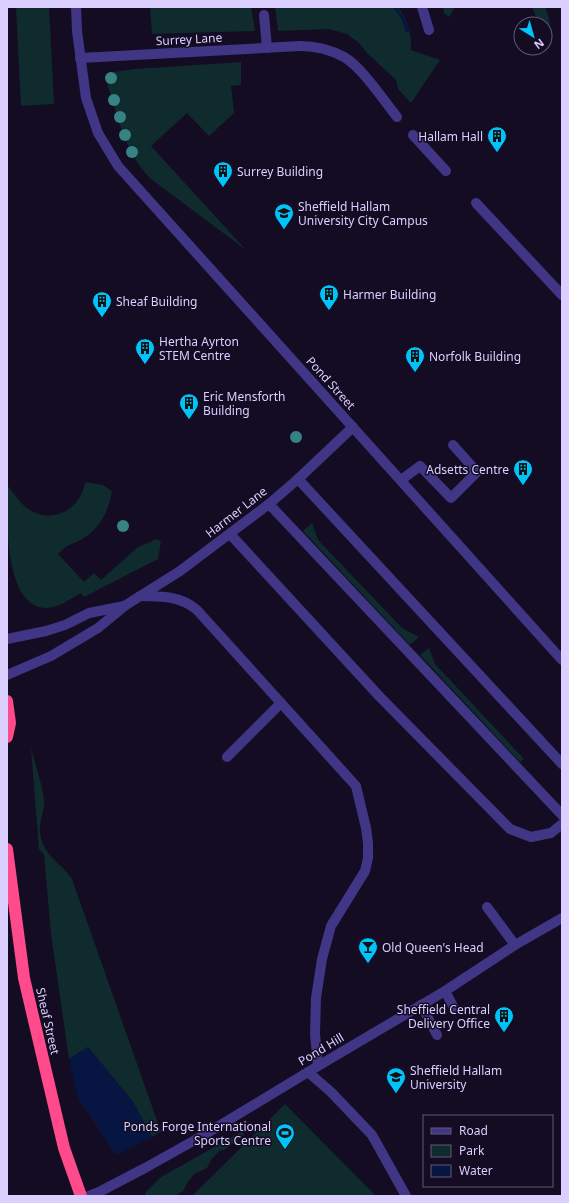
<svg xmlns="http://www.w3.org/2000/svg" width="569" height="1203" viewBox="0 0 569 1203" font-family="'Noto Sans',sans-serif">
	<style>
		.green { fill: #0f2b2d }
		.water { fill: #071542 }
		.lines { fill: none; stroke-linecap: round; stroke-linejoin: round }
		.lane { stroke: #413585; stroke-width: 10 }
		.street { stroke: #413585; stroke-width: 10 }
		.highway { stroke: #ff4a8b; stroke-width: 12 }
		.tram { stroke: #00c3fa; stroke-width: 1 }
		.tree { fill: #378383 }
		.labels { text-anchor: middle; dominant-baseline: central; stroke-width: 3; stroke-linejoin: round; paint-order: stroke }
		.street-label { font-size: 12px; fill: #dacfff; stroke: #130c23 }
		.poi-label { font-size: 12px; fill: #dacfff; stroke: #130c23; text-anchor: start }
	</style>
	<rect width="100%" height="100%" fill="#130c23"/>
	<g class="green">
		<polygon points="16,7 49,7 54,104 21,106"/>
		<polygon points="150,7 251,7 255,31 152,34"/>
		<path d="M275,7h118l9,12 4,13 3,-1 -5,-13 -8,-11h2c9,13 14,26 13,43l29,10 -29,43 -13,-14 -2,-9 -29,-27 -8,-10 -12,-9 -18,-5 -51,2z"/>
		<polygon points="443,7 455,7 449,17 444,13"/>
		<polygon points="532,7 545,7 549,19 551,38 545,38 545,24 539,24"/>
		<path d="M241,62v23l-10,1 3,27 -25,23 -22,-23 -36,33 95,104 -95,-71c-26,-26 -33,-62 -44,-96l1,-6 6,-5 21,-3z"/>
		<path d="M85,482l18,3 9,6c-4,23 -13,39 -33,50 -4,2 -8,3 -12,5 -3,2 -6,5 -9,8l26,28 10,-9 7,7 37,-33 19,-8 4,3 -3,17 -74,38 -3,-4c-10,5 -22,15 -34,15 -44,1 -40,-94 -40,-123 7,8 13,19 23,25 23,15 52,-2 55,-28z"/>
		<polygon points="312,523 318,540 402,628 419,637 410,645 303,531"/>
		<polygon points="429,648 435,664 524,759 520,762 420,655"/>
		<path d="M31,748c4,15 11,36 13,51 1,17 -9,26 -1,45 6,15 21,22 29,35l89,253 -9,5 -19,-35 -45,-55 -19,12 -18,-125 -7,-80 -5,-5z"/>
		<polygon points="285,1104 376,1196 192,1196"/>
		<polygon points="243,1131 244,1135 224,1150 219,1151 211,1160 207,1168 194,1174 186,1185 183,1191 175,1196 146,1196 145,1193 161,1177"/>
	</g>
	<g class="water">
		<polygon points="393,7 396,7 404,18 409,31 406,32 402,19"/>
		<polygon points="88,1047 133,1102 152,1137 116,1155 78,1098 69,1059"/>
	</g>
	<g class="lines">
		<g class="lane">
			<polyline points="264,15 267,48"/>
			<path d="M300,46c15,0 31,4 44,11 18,10 40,44 53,60"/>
			<polyline points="413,135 446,171"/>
			<polyline points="476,203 562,295"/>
			<polyline points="298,479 562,764"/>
			<polyline points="401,480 420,466 451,498 477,472 453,445"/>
			<polyline points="269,504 562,815"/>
			<polyline points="230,534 380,697 510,829 531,837 551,833 562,824"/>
			<path d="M140,596c21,0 41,0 57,14l159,176 10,42 2,15v15l-3,13 -34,55 -9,33 -6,39 -1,36 3,32"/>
			<polyline points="227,757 281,703"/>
			<polyline points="487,907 515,945"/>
			<polyline points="445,991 454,1008"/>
			<polyline points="421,1005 437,1035"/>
			<polyline points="308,1072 331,1092 372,1135 406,1196"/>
		</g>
		<g class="street">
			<polyline points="76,7 77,31 86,98 98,133 118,166 562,660"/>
			<polyline points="422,7 429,30"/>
			<polyline points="80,58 300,46"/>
			<polyline points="7,639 46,631 65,625 89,613 124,606"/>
			<polyline points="7,675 51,656 98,628 126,605 180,571 269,504 298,479 353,427"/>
			<polyline points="89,1196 99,1192 145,1168 204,1135 318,1066 445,991 515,945 562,918"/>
		</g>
		<g class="highway">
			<polyline points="7,701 10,723 7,737"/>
			<polyline points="7,849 24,978 64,1148 81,1196"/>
		</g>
		<polyline class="tram" points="7,1194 8,1196"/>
	</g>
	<g class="tree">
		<circle cx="111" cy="78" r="6"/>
		<circle cx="114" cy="100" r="6"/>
		<circle cx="120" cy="117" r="6"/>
		<circle cx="125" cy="135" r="6"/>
		<circle cx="132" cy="152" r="6"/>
		<circle cx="296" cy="437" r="6"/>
		<circle cx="123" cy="526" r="6"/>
	</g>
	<defs>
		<g id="building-pin" transform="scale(1)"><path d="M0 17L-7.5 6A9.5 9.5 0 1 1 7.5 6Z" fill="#00c3fa" stroke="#130c23"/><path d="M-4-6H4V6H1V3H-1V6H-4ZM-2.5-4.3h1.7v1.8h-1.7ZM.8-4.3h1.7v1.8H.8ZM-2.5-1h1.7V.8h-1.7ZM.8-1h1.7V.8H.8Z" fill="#111"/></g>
		<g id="university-pin" transform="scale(1)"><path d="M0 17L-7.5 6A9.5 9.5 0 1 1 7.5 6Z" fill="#00c3fa" stroke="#130c23"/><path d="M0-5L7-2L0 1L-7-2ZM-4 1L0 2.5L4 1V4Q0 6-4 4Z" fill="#111"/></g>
		<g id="bar-pin" transform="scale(1)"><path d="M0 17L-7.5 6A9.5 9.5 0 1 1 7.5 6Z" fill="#00c3fa" stroke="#130c23"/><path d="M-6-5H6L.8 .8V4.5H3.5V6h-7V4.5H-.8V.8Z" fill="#111"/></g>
		<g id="stadium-pin" transform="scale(1)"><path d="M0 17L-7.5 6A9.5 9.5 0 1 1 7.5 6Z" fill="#00c3fa" stroke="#130c23"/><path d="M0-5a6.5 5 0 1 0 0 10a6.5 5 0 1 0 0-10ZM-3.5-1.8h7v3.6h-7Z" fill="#111"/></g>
	</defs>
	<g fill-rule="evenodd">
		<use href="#building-pin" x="497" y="136"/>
		<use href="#building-pin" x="223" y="171"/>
		<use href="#university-pin" x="284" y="213"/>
		<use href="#building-pin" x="329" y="294"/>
		<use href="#building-pin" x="102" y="301"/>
		<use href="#building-pin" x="145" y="348"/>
		<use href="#building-pin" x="415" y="356"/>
		<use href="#building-pin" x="189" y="403"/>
		<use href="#building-pin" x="523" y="469"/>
		<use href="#bar-pin" x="368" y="947"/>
		<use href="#building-pin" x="504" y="1016"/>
		<use href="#university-pin" x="396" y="1077"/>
		<use href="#stadium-pin" x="285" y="1133"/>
	</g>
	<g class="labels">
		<g class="street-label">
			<text transform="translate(189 39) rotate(-3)">Surrey Lane</text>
			<text transform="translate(331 383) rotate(48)">Pond Street</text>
			<text transform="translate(236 512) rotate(-38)">Harmer Lane</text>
			<text transform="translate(48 1021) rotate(77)">Sheaf Street</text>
			<text transform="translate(321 1049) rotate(-31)">Pond Hill</text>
		</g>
		<g class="poi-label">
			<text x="483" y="136" text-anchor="end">Hallam Hall</text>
			<text x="237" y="171">Surrey Building</text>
			<text x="298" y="206">Sheffield Hallam<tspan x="298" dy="14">University City Campus</tspan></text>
			<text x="343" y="294">Harmer Building</text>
			<text x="116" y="301">Sheaf Building</text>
			<text x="159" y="341">Hertha Ayrton<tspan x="159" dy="14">STEM Centre</tspan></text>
			<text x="429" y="356">Norfolk Building</text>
			<text x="203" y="396">Eric Mensforth<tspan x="203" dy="14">Building</tspan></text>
			<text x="509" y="469" text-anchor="end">Adsetts Centre</text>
			<text x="382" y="947">Old Queen's Head</text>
			<text x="490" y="1009" text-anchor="end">Sheffield Central<tspan x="490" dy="14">Delivery Office</tspan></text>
			<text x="410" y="1070">Sheffield Hallam<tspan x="410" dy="14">University</tspan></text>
			<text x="271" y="1126" text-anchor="end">Ponds Forge International<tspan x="271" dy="14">Sports Centre</tspan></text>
		</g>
	</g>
	<rect width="569" height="1203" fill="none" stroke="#dacfff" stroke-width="16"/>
	<rect x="423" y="1115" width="130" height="72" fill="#130c23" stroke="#635a7b"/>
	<rect x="431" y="1128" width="20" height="6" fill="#413585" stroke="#635a7b"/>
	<text x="459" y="1135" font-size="12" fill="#dacfff">Road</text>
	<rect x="431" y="1145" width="20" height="12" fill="#0f2b2d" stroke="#635a7b"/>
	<text x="459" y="1155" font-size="12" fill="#dacfff">Park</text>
	<rect x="431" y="1165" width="20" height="12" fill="#071542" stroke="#635a7b"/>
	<text x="459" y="1175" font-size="12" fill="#dacfff">Water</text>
	<g transform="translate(533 36) rotate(143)"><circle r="19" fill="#130c23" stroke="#635a7b"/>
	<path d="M0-3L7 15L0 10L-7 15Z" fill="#00c3fa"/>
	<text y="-6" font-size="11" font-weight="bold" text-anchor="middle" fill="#dacfff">N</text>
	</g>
</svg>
